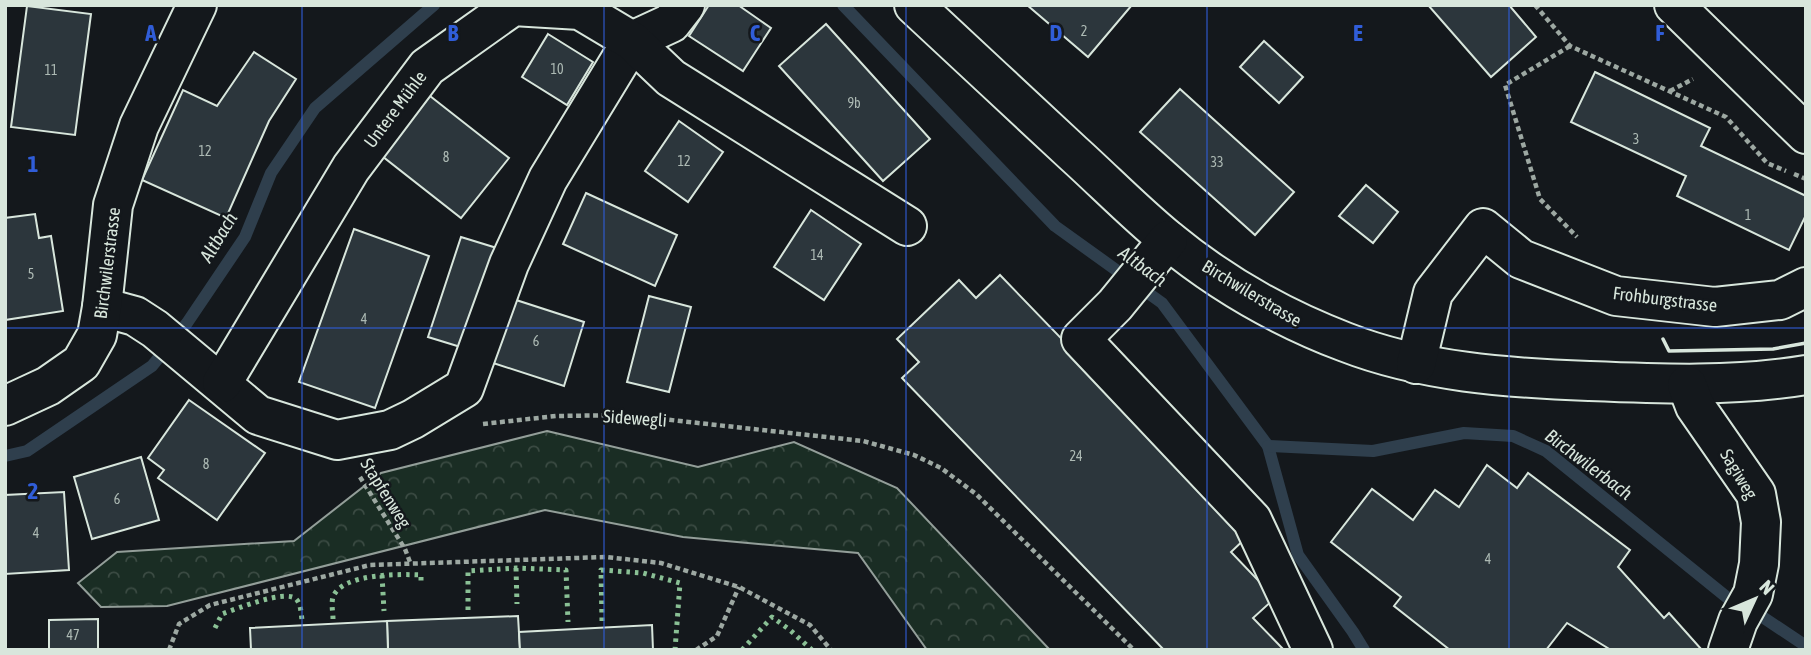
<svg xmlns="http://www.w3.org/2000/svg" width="1811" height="655" viewBox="0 0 1811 655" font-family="'Asap Condensed',sans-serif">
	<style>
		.forest { fill: url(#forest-crowns); stroke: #939e99; stroke-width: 2 }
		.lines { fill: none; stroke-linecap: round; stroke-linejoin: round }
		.stream { stroke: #2f3f4d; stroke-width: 12 }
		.building { fill: #2c363c; stroke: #d8e6dc; stroke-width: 2 }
		.minor-casing { stroke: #d8e6dc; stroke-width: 42 }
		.path { stroke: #9da8a2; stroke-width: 4.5; stroke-dasharray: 5 3.5; stroke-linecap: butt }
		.minor { stroke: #14181c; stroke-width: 38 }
		.hedge { stroke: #8ac095; stroke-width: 5; stroke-dasharray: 3.5 5; stroke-linecap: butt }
		.wall { stroke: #d8e6dc; stroke-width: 3.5 }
		.grid { fill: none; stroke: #305dd8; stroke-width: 2; stroke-opacity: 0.55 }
		.labels { text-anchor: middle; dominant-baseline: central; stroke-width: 5; stroke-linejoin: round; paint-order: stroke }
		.number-label { font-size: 14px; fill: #adbab4 }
		.street-label { font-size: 18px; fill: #d8e6dc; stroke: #14181c }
		.water-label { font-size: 19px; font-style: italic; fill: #d8e6dc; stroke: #14181c }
		.grid-label { font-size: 23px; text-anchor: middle; font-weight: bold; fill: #305dd8; stroke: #14181c; stroke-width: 5; stroke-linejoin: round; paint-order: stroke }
	</style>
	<defs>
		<pattern id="forest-crowns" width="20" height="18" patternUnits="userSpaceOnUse" patternTransform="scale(1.75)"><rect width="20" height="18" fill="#1a2d24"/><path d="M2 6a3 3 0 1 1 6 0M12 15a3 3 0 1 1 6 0" fill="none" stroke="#3b4b43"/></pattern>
	</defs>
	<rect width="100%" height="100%" fill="#14181c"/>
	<polygon class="forest" points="547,431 698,467 794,442 897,488 1050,650 927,650 858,553 683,537 545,510 167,606 101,607 78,583 117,552 294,541 381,473"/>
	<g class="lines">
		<g class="stream">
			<polyline points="843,5 1055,226 1162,303 1268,446 1298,555 1353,632 1364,650"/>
			<polyline points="1268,446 1373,451 1464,433 1513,436 1546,451 1729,599 1764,618 1806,646"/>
			<polyline points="5,456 27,451 152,366 187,323 245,237 271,173 315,108 434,5"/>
		</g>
	</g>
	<g class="building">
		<polygon points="709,5 738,5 771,28 743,71 689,36"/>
		<polygon points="1027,5 1132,5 1088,57"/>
		<polygon points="1428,5 1509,5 1536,37 1491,77"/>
		<polygon points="27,6 91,14 75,135 11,127"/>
		<polygon points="826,24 930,139 883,181 779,66"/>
		<polygon points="548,34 593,62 567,105 522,77"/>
		<polygon points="1264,41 1303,77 1279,103 1240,67"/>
		<polygon points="254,52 296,79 269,121 226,218 142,180 183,90 217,106"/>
		<polygon points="1595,72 1710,128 1701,146 1806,196 1806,215 1789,250 1677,196 1686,176 1571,122"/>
		<polygon points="1180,89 1294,192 1255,235 1140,132"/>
		<polygon points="430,96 509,158 461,218 382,156"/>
		<polygon points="679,121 723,152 688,202 645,171"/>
		<polygon points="1366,185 1398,212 1373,243 1339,216"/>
		<polygon points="586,193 677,235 655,286 563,244"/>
		<polygon points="811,210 861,244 824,300 774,267"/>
		<polygon points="35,214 39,238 51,236 63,311 5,320 5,218"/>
		<polygon points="354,229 429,256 375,408 299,382"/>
		<polygon points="461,237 500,249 467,349 428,337"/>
		<polygon points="1000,275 1250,534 1231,552 1275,598 1253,618 1284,650 1164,650 902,378 919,362 897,339 959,280 976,298"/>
		<polygon points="649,296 691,307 669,392 627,382"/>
		<polygon points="507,297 584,322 564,386 487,361"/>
		<polygon points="189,400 265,453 217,520 158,478 164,470 148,458"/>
		<polygon points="141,457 159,520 92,539 74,477"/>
		<polygon points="1487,465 1517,488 1528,473 1630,550 1618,567 1664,618 1669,613 1702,650 1611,650 1567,623 1546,650 1450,650 1394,606 1401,597 1331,542 1372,489 1413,520 1435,490 1459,507"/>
		<polygon points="64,492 69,570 5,574 5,495"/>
		<polygon points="518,616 520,650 388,650 387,621"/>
		<polygon points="98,619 98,650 49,650 49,620"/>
		<polygon points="387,621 388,650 251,650 250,628"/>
		<polygon points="652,625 653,650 520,650 519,632"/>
	</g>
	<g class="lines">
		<g class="minor-casing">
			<g id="minor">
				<path d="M914,5c53,49 106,99 159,148 31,28 61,59 94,86 52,43 115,79 178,103 77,30 162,36 244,39 73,3 145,6 217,-6"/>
				<polyline points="1674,5 1806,134"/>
				<polyline points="1168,240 1115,305 1081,339 1252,520 1313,650"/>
				<polyline points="102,307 135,316 155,329 258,415 337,440 390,430 413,419 464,388 509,264 548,179 632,41 671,23 685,5"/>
				<polyline points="1416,364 1433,293 1483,228 1521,259 1616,296 1715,307 1780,300 1806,287"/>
				<polyline points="222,383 351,168 427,67 513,6 580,10 632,41 671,78 907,226"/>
				<polyline points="1687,385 1695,406 1756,494 1761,522 1759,564 1753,594 1738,621 1728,650"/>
				<polyline points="5,406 48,386 81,363 97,335 102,307 113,205 139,126 197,5"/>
			</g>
		</g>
		<g class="path">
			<polyline points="1535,5 1570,46 1726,117 1767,163 1786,171"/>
			<polyline points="1570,46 1505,85 1540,199 1577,237"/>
			<polyline points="1670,91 1693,79"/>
			<polyline points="1794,174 1806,179"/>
			<polyline points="483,424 556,416 625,415 863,441 914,455 941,468 976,494 1134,650"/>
			<polyline points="360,477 405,549 410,562"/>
			<polyline points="169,650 179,624 210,605 370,565 606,557 661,563 739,587 810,625 831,650"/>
			<polyline points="696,650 717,636 739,587"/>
		</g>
		<use href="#minor" class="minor"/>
		<g class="hedge">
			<polyline points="516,568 517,604"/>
			<polyline points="382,575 384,611"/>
			<polyline points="468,610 468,571 516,568 566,570 568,622"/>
			<path d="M333,619c0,-7 -2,-15 0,-22 9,-24 67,-23 88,-22v10"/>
			<polyline points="602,621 601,570 643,573 680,583 675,650"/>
			<path d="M215,628l7,-14c14,-5 63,-25 74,-15 5,5 5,14 6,21"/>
			<polyline points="742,650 772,617 790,630 812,650"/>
		</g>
		<polyline class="wall" points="1663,339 1669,351 1773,349 1806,343"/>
	</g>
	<path class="grid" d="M302,5v645M604,5v645M906,5v645M1207,5v645M1509,5v645M5,328h1801"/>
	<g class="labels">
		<g class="number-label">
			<text x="1084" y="31">2</text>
			<text x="557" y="69">10</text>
			<text x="51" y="70">11</text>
			<text x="854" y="103">9b</text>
			<text x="1636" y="139">3</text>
			<text x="205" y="151">12</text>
			<text x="446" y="157">8</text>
			<text x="684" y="161">12</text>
			<text x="1217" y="162">33</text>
			<text x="1748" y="215">1</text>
			<text x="817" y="255">14</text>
			<text x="31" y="274">5</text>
			<text x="364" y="319">4</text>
			<text x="536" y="341">6</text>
			<text x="1076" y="456">24</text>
			<text x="206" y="464">8</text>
			<text x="117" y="499">6</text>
			<text x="36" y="533">4</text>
			<text x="1488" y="559">4</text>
			<text x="73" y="635">47</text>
		</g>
		<g class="street-label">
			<text transform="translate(395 109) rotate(-53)">Untere Mühle</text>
			<text transform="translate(107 263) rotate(-83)">Birchwilerstrasse</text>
			<text transform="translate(1252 293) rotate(31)">Birchwilerstrasse</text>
			<text transform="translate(1665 299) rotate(7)">Frohburgstrasse</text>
			<text transform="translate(635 418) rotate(4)">Sidewegli</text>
			<text transform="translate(1739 474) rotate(59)">Sagiweg</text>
			<text transform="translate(386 493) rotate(58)">Stapfenweg</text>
		</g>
		<g class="water-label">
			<text transform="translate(218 237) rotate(-59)">Altbach</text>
			<text transform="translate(1143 266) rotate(36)">Altbach</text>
			<text transform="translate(1589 464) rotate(37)">Birchwilerbach</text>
		</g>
	</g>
	<g class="grid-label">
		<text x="151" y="41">A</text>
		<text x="453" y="41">B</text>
		<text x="755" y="41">C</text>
		<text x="1056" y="41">D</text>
		<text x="1358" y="41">E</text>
		<text x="1660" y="41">F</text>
		<text x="33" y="172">1</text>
		<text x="33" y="499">2</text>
	</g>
	<rect width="1811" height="655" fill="none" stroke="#d8e6dc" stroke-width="14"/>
	<g transform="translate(1755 599) rotate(46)" stroke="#14181c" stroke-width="5" paint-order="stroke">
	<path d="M0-5L12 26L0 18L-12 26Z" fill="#d8e6dc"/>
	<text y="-10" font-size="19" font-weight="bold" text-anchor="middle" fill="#d8e6dc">N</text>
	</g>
</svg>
